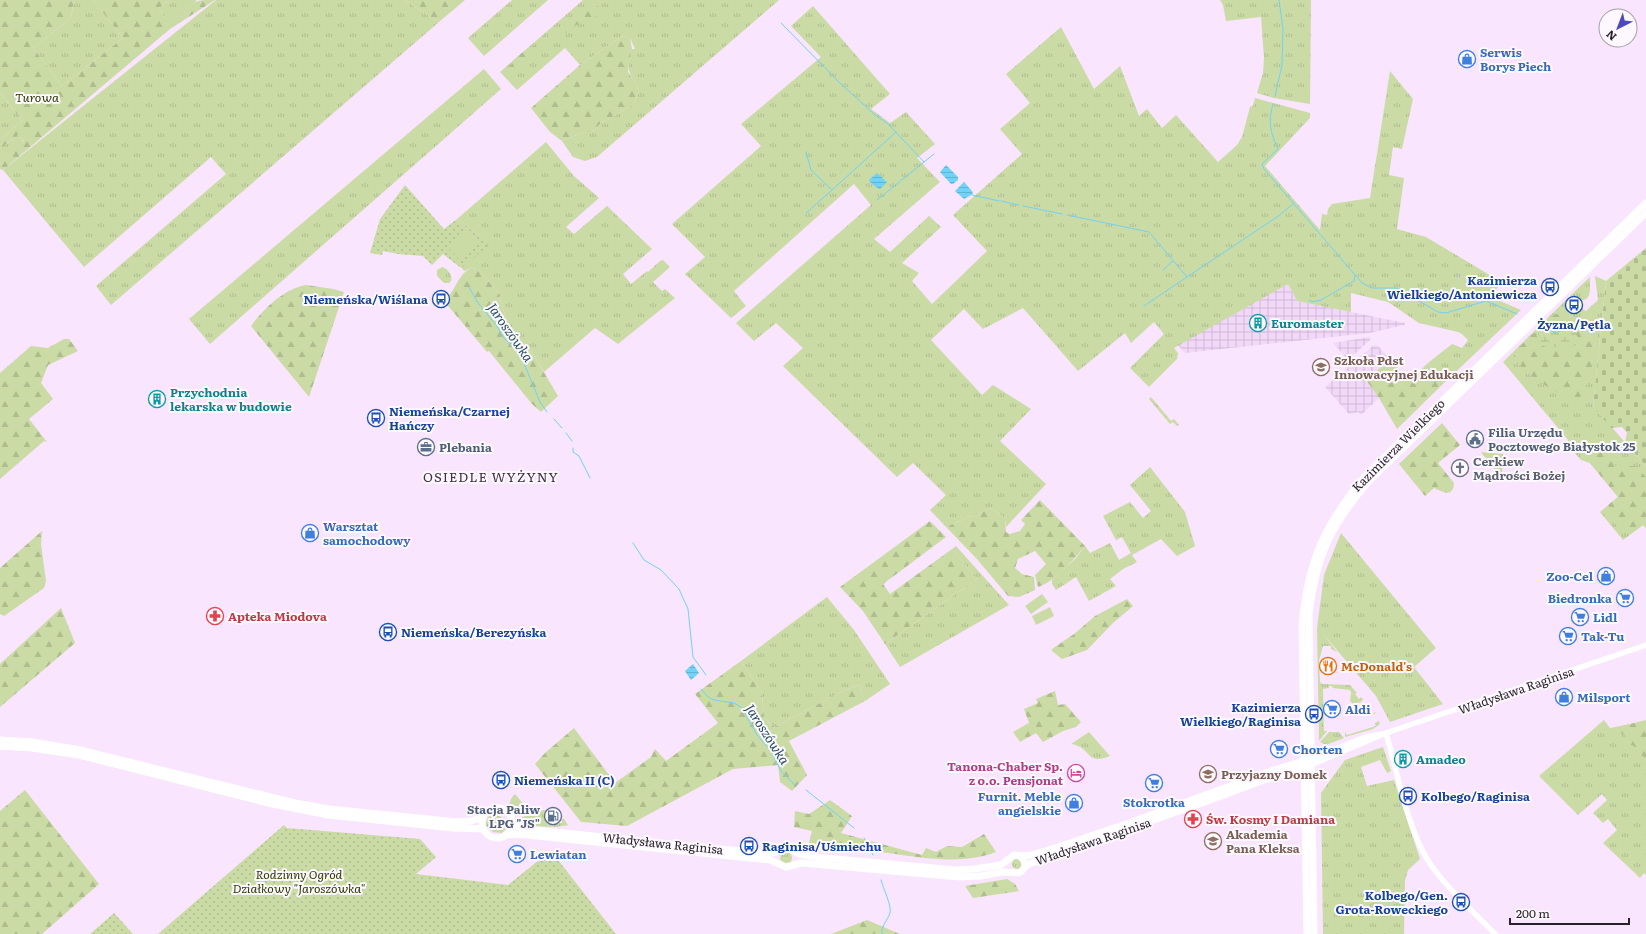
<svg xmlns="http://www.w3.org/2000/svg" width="1646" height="934" viewBox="0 0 1646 934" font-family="Literata,serif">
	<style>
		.built { fill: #f1d8f8 }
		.industrial { fill: url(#industrial-grid) }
		.grass { fill: url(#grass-tufts) }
		.forest { fill: url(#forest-firs) }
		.wetland { fill: url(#wetland-marsh) }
		.cemetery { fill: url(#cemetery-stones) }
		.park { fill: url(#park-dots) }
		.pitch { fill: #cbdba5 }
		.water { fill: url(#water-rules) }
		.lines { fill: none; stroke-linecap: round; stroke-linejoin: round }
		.stream { stroke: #70d2f7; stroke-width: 1 }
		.minor { stroke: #fff; stroke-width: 5.5 }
		.major { stroke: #fff; stroke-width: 7 }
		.labels { text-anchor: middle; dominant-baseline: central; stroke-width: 4; stroke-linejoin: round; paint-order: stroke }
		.shop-label { font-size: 12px; font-weight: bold; fill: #366cbe; stroke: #fcf8fd; text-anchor: start }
		.park-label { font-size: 12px; font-style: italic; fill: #2f3b00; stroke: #fcf8fd }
		.transit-label { font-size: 12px; font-weight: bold; fill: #164399; stroke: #fcf8fd; text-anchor: start }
		.culture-label { font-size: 12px; font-weight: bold; fill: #0d838f; stroke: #fcf8fd; text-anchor: start }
		.education-label { font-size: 12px; font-weight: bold; fill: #785e54; stroke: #fcf8fd; text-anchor: start }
		.service-label { font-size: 12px; font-weight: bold; fill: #4e5e75; stroke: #fcf8fd; text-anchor: start }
		.street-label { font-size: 12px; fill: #28212a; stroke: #fcf8fd }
		.worship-label { font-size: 12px; font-weight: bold; fill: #5b616d; stroke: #fcf8fd; text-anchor: start }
		.health-label { font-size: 12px; font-weight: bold; fill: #be3a42; stroke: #fcf8fd; text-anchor: start }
		.food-label { font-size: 12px; font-weight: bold; fill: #c56008; stroke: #fcf8fd; text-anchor: start }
		.hotel-label { font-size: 12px; font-weight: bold; fill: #b23c85; stroke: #fcf8fd; text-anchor: end }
		.water-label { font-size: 13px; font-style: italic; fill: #254f5f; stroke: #fcf8fd }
		.neighbourhood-label { font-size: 13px; letter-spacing: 1px; fill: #403144; stroke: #fcf8fd }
	</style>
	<defs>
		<pattern id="industrial-grid" width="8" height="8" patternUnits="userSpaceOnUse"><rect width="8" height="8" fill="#f1d8f8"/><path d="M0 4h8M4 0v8" fill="none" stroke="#cfb9d5"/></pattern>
		<pattern id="grass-tufts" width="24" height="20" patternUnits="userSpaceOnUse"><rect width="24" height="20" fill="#cbdba5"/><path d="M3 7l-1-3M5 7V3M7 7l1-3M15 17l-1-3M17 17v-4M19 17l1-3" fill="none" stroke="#aebc8e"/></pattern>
		<pattern id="forest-firs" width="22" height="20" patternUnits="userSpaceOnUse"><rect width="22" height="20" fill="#cbdba5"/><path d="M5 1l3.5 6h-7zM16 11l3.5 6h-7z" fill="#aebc8e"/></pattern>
		<pattern id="wetland-marsh" width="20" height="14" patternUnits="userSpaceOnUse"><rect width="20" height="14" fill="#cbdba5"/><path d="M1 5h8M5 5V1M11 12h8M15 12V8" fill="none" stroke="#aebc8e"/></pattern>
		<pattern id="cemetery-stones" width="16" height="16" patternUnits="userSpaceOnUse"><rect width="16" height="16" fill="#cbdba5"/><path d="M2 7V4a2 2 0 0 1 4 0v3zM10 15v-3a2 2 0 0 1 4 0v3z" fill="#aebc8e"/></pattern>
		<pattern id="park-dots" width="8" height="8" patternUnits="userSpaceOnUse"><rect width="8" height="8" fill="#cbdba5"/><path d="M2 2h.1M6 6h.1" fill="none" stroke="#aebc8e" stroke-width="1.8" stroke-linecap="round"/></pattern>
		<pattern id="water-rules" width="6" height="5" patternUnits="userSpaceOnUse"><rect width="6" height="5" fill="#70d2f7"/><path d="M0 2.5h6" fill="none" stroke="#61b4d4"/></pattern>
	</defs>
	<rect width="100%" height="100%" fill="#f9e5fe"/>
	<polygon class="built" points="1216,832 1221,846 1210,850 1204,836"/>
	<g class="industrial">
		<polygon points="1288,284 1297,301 1405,323 1404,325 1369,333 1185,353 1178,345"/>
		<polygon points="1370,337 1371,339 1348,360 1333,343"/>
		<polygon points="1374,345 1378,346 1389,358 1366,380 1379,398 1361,415 1358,412 1349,414 1325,387"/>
	</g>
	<g class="grass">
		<polygon points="74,0 93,0 123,38 62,86 33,48 71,18"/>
		<polygon points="169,0 197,0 190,6 181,17 164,17 159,8"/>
		<polygon points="216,0 404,0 439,22 111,305 96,286 226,174 211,157 84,267 3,170"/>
		<polygon points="512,0 548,0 484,56 468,38"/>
		<path d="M583,0h196l-182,157 -12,4 -12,-4 -11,-16 22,-9h8l8,-8 34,-20 5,-14c-11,-18 -13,-20 -7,-41h3l-5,-11 -8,-2 -42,29 -15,-17 -48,42 -17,-18z"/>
		<polygon points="1220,0 1311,0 1310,104 1274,98 1257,93 1263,73 1264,58 1261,17 1226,21 1223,5"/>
		<polygon points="813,6 890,94 871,109 890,123 906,112 935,144 917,158 940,182 874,239 890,252 929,216 941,227 902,263 919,273 912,281 932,304 987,251 953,215 1022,154 1000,129 1030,103 1006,74 1061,27 1094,89 1120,66 1139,116 1147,109 1162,128 1176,115 1218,162 1237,145 1242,137 1250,107 1253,106 1255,98 1310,113 1310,118 1265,166 1320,230 1322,214 1327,215 1328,209 1332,204 1370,198 1390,71 1413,99 1402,149 1393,147 1389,175 1404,178 1397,229 1426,237 1488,274 1500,284 1491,297 1521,310 1444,383 1428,363 1452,344 1462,348 1468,340 1462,334 1458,332 1419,323 1388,302 1351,293 1351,312 1297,301 1288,284 1174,348 1178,353 1177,359 1149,387 1130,368 1164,334 1154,322 1131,343 1125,333 1078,371 1023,308 983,329 964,309 931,340 982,395 993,385 1031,409 1000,441 1046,484 1006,527 1005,518 991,508 950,525 947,528 930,510 946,495 913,463 897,477 783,366 803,348 776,323 754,341 736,323 871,205 854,184 734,291 746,306 731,318 685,274 705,257 672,224 761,146 741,124 821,57 791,26"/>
		<polygon points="484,69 501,89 210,344 189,319"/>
		<polygon points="0,92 22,121 0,140"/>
		<polygon points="18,135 24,142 0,165 0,149"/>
		<polygon points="546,142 574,176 599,198 566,227 574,234 607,206 652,249 623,274 631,284 647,271 648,272 660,261 663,260 670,267 653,282 662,291 665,289 675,298 618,344 595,328 544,372 533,354 515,335 509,328 498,292 478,269 471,268 464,271 461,267 482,238 457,219"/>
		<path d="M442,267c5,1 11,8 9,14l-2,2h-5l-7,-7v-6z"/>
		<polygon points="1595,276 1606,281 1593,406 1646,466 1646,528 1643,525 1623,540 1600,512 1618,497 1590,463 1581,460 1574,452 1567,452 1568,440 1503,362 1566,300 1586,311 1598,300"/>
		<path d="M1590,277c-1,6 3,22 -7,23 -4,0 -9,-3 -13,-4z"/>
		<polygon points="1151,397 1171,421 1174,419 1179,425 1177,426 1173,422 1170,424 1149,399"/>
		<polygon points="1481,452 1503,454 1502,476 1500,476"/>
		<polygon points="1150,467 1185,512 1195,546 1177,556 1161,539 1132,555 1137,562 1123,569 1110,579 1116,586 1089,601 1076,577 1056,590 1052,584 1052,580 1076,558 1085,546 1090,553 1110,543 1119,560 1131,553 1122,537 1116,540 1103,516 1130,502 1143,518 1151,511 1130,485"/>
		<polygon points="1341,533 1436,648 1414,667 1443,704 1390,722 1376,696 1324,635 1337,652 1331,649 1331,646 1323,646 1319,661 1320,682 1322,684 1350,685 1357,693 1355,694 1359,699 1361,697 1363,699 1361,702 1353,704 1350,701 1351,692 1350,690 1333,688 1332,686 1329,686 1329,688 1323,689 1324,731 1327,731 1319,741 1317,628 1324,575"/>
		<polygon points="956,546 1009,605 900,667 885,644 977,579 952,549"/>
		<polygon points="827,597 854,630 890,684 865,701 859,685 845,690 775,727 764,718 762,693 741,661"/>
		<polygon points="1374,712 1376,713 1380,724 1373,729 1345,737 1345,732 1347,735 1376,726 1375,723 1379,721 1376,713 1373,714"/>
		<polygon points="1604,720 1610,728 1646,721 1646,875 1644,873 1640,878 1603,843 1617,830 1608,819 1603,823 1593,813 1607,800 1602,794 1578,815 1539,776"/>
		<path d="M1089,732l21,24c-25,10 -18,-9 -39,-12z"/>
		<polygon points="1329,732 1339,732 1344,738 1326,745 1320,742"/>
		<polygon points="1383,747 1391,771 1387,773 1380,760 1361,767 1367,786 1394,780 1420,859 1408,870 1405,881 1404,934 1323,934 1321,793 1345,760"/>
		<path d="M515,794l15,18 -14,4v-2l-5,-3c-3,-5 -1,-13 4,-17z"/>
		<path d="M544,810l7,2 5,7 1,4h5v-4h2l4,6c-6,3 -40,2 -46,-1 -4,-2 -3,-2 -5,-5z"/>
		<polygon points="496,814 504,819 508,827 502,833 493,832 485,825 488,817"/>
		<circle cx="786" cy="858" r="6"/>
		<circle cx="1017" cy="864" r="5"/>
	</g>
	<g class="forest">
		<path d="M0,0h74l-3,18 -38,30 29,38 61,-48 -30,-38h76l-10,8 5,9h17c13,-17 13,-17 34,-17l-45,29 -167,141 -3,-1v-4l24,-24 -6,-6 -18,14v-9l22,-19 -22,-29z"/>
		<polygon points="404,0 465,0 439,22"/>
		<polygon points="598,6 601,11 590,21 576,25 567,33 562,30 561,25 565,20 575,17"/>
		<polygon points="622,36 630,38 632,49 629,61 628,72 639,90 634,104 600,124 592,132 584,132 562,141 550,132 531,108 580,65"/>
		<path d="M537,45l2,3 -15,16 -15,9 -2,-2c7,-13 16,-21 30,-26z"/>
		<path d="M471,268l7,1 20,23 11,36 6,7 18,19 25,42 -17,16 -9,-8 -43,-53 -2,1 -43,-51c12,-10 13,-26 27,-33z"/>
		<path d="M306,285l27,4 11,3 -35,105 -58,-71c13,-18 33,-37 55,-41z"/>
		<path d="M1557,314l38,15c0,19 -3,55 -16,69 -3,0 -6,1 -9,0 -13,-3 -48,-27 -55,-38 -2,-3 -1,-6 0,-9l38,-36z"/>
		<polygon points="64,339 69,339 78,351 48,365 41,383 53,399 29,419 47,442 44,441 0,479 0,373 31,346 48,348"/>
		<polygon points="1390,359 1409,381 1428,363 1444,383 1397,429 1379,398 1366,380"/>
		<path d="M1442,423l18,22 -22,18 16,20c-1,16 -12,8 -20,5l-9,8 -26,-32z"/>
		<path d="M1602,452l6,2 8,12h19l11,11v51l-3,-3 -11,8c-12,-8 -18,-15 -24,-28l10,-8 -28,-34 1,-4z"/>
		<path d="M1040,500l45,46c-11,13 -30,36 -47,41l-3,-12 11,-11 -11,-13 -17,8 -3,9 7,6 12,3 1,13 -16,7 -11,-1 -32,-38 -29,-30 3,-3 41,-17 14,10 1,14 4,2 10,-3 5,-7 -4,-4z"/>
		<polygon points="930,521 946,537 883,584 890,594 952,549 977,579 885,644 863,611 840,587"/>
		<polygon points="42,531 41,544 46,581 44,588 4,616 0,614 0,568"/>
		<polygon points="1127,599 1133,606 1113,623 1087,650 1062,659 1052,651 1052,649 1074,634 1095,616"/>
		<polygon points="61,608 75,643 0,707 0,664"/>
		<polygon points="741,661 762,693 764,718 775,727 845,690 859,685 865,701 789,741 807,775 792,791 780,782 778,765 733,769 627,826 581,822 535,764 545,753 574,728 615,783 651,757 655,749 666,761 718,723 695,694"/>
		<polygon points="1055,691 1058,705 1065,704 1081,722 1076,727 1063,731 1043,742 1036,733 1020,742 1013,732 1029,723 1024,709 1038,703 1036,699"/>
		<polygon points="1646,720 1646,759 1641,755 1635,746 1627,744 1624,735 1614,728"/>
		<polygon points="25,790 99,884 42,934 0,934 0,811"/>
		<path d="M830,800l22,16 -11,17 81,22 4,-7 10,4 11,-6 15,1 22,-13 12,18c-34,13 -73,6 -108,1 -27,-3 -53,-6 -79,-10l3,-12 -18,-4 1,-16 14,3z"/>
		<polygon points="1007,879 1015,884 1019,891 973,898 965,886"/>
		<polygon points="867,920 900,934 831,934"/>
	</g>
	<path class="wetland" d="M1553,322c12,2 23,7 27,20l-2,2 -11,6c-3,-1 -6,-3 -9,-3 -6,0 -12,1 -17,-2 -7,-4 -3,-15 2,-19 3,-2 7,-3 10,-4z"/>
	<polygon class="cemetery" points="1646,248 1646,466 1625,442 1627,433 1622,427 1611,428 1593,406 1606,281"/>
	<g class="park">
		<polygon points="405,185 444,229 457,219 482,238 488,246 461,268 443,254 432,265 423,256 398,254 383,251 382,255 370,253 380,219"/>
		<polygon points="284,825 287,828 420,839 436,857 416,874 508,885 549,852 556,861 558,860 616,934 158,934"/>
		<polygon points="114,913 133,934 90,934"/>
	</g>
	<g class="pitch">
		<polygon points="468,229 479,240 460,260 449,249"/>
		<polygon points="1042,594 1048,602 1031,614 1025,606"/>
		<polygon points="1050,607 1054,616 1036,625 1032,616"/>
	</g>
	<g class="water">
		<polygon points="946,165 958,177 958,180 953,184 951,184 940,172"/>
		<polygon points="877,173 887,182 880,189 876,187 869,181 870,179"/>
		<polygon points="964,182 972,191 973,194 964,199 955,191"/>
		<polygon points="693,664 699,673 691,680 685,671"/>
	</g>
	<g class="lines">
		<g class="stream">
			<polyline points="781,23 840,83 875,115 887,123 924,162 934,154"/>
			<polyline points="1275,96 1282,65 1283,29 1279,0"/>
			<path d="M1273,104c-5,17 -3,28 5,45l-16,15 2,5 98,114 10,5h25l41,24 8,1 40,-12 31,13"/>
			<polyline points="806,152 811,170 832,190 896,132"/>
			<polyline points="972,195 999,201"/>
			<polyline points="877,200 924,162"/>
			<polyline points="1001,201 1019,205"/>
			<polyline points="1023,206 1062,214"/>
			<polyline points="806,213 831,191"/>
			<polyline points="1067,215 1149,232 1187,277 1280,215 1294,203"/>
			<polyline points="1163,270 1173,261"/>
			<polyline points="469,287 478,303 497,326 503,337 519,353 523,361 540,402 547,412"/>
			<polyline points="1309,300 1312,302 1321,300 1354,281 1355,275"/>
			<polyline points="1144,306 1187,277"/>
			<polyline points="1542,326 1555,333 1563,330"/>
			<polyline points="554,419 562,428"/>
			<polyline points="566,433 572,441"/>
			<polyline points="573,448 573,452 579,456 590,478"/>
			<polyline points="633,543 644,560 661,570 679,589 688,609 693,657 706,675"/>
			<polyline points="701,689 708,697 714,700 734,703 742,708 757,735 771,751 781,771 795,785"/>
			<polyline points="806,790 854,828"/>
			<polyline points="864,838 873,855"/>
			<path d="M881,880c2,8 11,26 9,33 -3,8 -9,13 -8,21"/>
		</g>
		<g class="minor">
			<path d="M1386,733c11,38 21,93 41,126 18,28 45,51 68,75"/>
			<polyline points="1311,759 1365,737 1382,734"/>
			<polyline points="1311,765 1386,733 1646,645"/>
		</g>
		<g class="major">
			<polyline points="0,740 33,742 80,750 295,803 329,809 457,822 471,821 483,817"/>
			<polyline points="0,746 32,748 79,755 268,803 328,815 453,828 483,829"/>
			<circle cx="497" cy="823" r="15"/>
			<polyline points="512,822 516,826 525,829 749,852 773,853 788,848 799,854 814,857 956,870 974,869 1001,865 1014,855 1020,856 1032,855 1055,848 1129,823 1271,771 1307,760"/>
			<path d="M506,835l11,-1 253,26 16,7 16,-4 157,14 22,-1 21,-4 17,1c7,-4 8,-11 1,-17"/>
			<polyline points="1025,867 1029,864 1216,798 1264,780 1308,767"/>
			<path d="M1307,934l-5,-309c6,-65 22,-99 63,-149l281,-273"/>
			<path d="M1314,934l-5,-319c7,-59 22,-90 60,-134l277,-268"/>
		</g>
	</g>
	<defs>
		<g id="shop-ring" transform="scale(0.9)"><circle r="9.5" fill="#fcf8fd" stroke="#3f7fe0" stroke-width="1.5"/><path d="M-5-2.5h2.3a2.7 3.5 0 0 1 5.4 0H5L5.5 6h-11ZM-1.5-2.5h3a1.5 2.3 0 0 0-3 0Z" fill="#3f7fe0"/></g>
		<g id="bus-ring" transform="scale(0.9)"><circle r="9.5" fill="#fcf8fd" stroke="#1a4fb4" stroke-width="1.5"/><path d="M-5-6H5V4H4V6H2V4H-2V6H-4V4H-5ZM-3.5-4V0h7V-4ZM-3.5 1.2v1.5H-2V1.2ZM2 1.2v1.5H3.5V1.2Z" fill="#1a4fb4"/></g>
		<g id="building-ring" transform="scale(0.9)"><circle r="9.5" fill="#fcf8fd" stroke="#0f9aa8" stroke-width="1.5"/><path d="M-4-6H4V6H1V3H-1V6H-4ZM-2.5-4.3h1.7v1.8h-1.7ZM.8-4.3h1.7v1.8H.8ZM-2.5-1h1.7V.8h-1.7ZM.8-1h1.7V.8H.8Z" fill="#0f9aa8"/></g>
		<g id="school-ring" transform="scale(0.9)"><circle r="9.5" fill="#fcf8fd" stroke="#8d6e63" stroke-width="1.5"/><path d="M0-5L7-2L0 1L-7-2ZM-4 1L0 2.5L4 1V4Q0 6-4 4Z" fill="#8d6e63"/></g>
		<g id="civic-ring" transform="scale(0.9)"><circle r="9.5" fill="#fcf8fd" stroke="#5c6f8a" stroke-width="1.5"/><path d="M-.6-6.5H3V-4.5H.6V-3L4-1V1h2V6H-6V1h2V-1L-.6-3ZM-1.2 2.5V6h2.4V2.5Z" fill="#5c6f8a"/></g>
		<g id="office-ring" transform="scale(0.9)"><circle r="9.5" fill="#fcf8fd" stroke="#5c6f8a" stroke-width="1.5"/><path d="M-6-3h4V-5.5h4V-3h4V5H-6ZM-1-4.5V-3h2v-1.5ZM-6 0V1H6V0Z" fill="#5c6f8a"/></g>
		<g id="church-ring" transform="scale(0.9)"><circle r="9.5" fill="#fcf8fd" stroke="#6b7280" stroke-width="1.5"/><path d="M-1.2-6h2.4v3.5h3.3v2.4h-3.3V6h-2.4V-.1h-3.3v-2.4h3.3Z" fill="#6b7280"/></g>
		<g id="supermarket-ring" transform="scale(0.9)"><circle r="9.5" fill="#fcf8fd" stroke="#3f7fe0" stroke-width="1.5"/><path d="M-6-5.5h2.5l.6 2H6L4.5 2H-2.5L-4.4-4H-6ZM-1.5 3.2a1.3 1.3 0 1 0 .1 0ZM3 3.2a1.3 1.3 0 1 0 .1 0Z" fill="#3f7fe0"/></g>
		<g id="pharmacy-ring" transform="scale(0.9)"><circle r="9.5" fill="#fcf8fd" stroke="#e0444e" stroke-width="1.5"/><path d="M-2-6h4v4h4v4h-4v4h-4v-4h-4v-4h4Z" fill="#e0444e"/></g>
		<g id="restaurant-ring" transform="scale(0.9)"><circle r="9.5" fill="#fcf8fd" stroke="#e8710a" stroke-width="1.5"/><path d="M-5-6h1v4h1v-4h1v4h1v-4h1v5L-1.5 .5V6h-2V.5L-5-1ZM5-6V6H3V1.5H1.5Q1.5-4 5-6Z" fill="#e8710a"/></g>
		<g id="hotel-ring" transform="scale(0.9)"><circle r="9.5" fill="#fcf8fd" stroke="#d1479c" stroke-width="1.5"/><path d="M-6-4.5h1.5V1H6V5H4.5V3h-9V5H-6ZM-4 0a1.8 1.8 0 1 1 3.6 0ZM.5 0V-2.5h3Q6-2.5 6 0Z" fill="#d1479c"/></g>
		<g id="fuel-ring" transform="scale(0.9)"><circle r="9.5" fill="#fcf8fd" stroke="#5c6f8a" stroke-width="1.5"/><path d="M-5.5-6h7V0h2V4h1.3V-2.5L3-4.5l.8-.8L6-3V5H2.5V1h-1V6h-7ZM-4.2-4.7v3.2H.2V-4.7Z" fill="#5c6f8a"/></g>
	</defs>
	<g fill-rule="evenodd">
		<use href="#shop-ring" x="1467" y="59"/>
		<use href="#bus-ring" x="1550" y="287"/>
		<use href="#bus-ring" x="441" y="299"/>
		<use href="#bus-ring" x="1574" y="305"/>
		<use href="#building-ring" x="1258" y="323"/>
		<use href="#school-ring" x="1321" y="367"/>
		<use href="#building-ring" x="157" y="399"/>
		<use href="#bus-ring" x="376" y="418"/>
		<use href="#civic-ring" x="1475" y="439"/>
		<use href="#office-ring" x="426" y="447"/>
		<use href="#church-ring" x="1460" y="468"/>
		<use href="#shop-ring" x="310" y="533"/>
		<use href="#shop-ring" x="1606" y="576"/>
		<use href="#supermarket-ring" x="1625" y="598"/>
		<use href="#pharmacy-ring" x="215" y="616"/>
		<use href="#supermarket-ring" x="1580" y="617"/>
		<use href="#bus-ring" x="388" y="632"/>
		<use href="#supermarket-ring" x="1568" y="636"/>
		<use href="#restaurant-ring" x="1328" y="666"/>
		<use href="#shop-ring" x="1564" y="697"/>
		<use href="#supermarket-ring" x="1332" y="709"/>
		<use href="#bus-ring" x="1314" y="714"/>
		<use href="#supermarket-ring" x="1279" y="749"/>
		<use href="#building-ring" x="1403" y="759"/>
		<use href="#hotel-ring" x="1076" y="773"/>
		<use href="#school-ring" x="1208" y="774"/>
		<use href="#bus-ring" x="501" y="780"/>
		<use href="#supermarket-ring" x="1154" y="783"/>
		<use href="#bus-ring" x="1408" y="796"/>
		<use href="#shop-ring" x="1074" y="803"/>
		<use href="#fuel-ring" x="553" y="816"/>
		<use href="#pharmacy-ring" x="1193" y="819"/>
		<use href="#school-ring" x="1213" y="841"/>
		<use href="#bus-ring" x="749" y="846"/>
		<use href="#supermarket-ring" x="517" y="854"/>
		<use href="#bus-ring" x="1461" y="902"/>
	</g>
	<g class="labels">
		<g class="shop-label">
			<text x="1480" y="52">Serwis<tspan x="1480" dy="14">Borys Piech</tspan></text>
			<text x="323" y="526">Warsztat<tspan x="323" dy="14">samochodowy</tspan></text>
			<text x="1593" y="576" text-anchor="end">Zoo-Cel</text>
			<text x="1612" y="598" text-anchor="end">Biedronka</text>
			<text x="1593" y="617">Lidl</text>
			<text x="1581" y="636">Tak-Tu</text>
			<text x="1577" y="697">Milsport</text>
			<text x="1345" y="709">Aldi</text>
			<text x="1292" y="749">Chorten</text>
			<text x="1061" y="796" text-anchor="end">Furnit. Meble<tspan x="1061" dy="14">angielskie</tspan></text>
			<text x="1154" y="802" text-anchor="middle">Stokrotka</text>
			<text x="530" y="854">Lewiatan</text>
		</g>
		<g class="park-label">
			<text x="37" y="97">Turowa</text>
			<text x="299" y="874">Rodzinny Ogród<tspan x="299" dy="14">Działkowy "Jaroszówka"</tspan></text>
		</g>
		<g class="transit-label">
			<text x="1537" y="280" text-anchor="end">Kazimierza<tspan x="1537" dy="14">Wielkiego/Antoniewicza</tspan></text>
			<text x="428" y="299" text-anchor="end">Niemeńska/Wiślana</text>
			<text x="1574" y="324" text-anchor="middle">Żyzna/Pętla</text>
			<text x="389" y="411">Niemeńska/Czarnej<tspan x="389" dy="14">Hańczy</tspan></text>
			<text x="401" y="632">Niemeńska/Berezyńska</text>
			<text x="1301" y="707" text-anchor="end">Kazimierza<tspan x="1301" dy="14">Wielkiego/Raginisa</tspan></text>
			<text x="514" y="780">Niemeńska II (C)</text>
			<text x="1421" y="796">Kolbego/Raginisa</text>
			<text x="762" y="846">Raginisa/Uśmiechu</text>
			<text x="1448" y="895" text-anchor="end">Kolbego/Gen.<tspan x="1448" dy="14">Grota-Roweckiego</tspan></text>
		</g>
		<g class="culture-label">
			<text x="1271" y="323">Euromaster</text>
			<text x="170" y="392">Przychodnia<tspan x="170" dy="14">lekarska w budowie</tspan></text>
			<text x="1416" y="759">Amadeo</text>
		</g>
		<g class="education-label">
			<text x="1334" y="360">Szkoła Pdst<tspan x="1334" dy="14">Innowacyjnej Edukacji</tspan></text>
			<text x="1221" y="774">Przyjazny Domek</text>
			<text x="1226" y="834">Akademia<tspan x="1226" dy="14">Pana Kleksa</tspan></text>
		</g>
		<g class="service-label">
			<text x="1488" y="432">Filia Urzędu<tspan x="1488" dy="14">Pocztowego Białystok 25</tspan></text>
			<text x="439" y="447">Plebania</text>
			<text x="540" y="809" text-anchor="end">Stacja Paliw<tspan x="540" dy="14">LPG "JS"</tspan></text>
		</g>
		<g class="street-label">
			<text transform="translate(1398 445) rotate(-45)">Kazimierza Wielkiego</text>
			<text transform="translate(1516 690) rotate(-19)">Władysława Raginisa</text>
			<text transform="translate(1093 841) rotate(-19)">Władysława Raginisa</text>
			<text transform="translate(663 843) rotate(6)">Władysława Raginisa</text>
		</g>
		<g class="worship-label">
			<text x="1473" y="461">Cerkiew<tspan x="1473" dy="14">Mądrości Bożej</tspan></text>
		</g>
		<g class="health-label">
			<text x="228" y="616">Apteka Miodova</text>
			<text x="1206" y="819">Św. Kosmy I Damiana</text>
		</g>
		<g class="food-label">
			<text x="1341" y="666">McDonald's</text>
		</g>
		<g class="hotel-label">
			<text x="1063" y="766">Tanona-Chaber Sp.<tspan x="1063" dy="14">z o.o. Pensjonat</tspan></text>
		</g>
		<g class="water-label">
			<text transform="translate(511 332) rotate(55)">Jaroszówka</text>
			<text transform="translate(768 734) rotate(57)">Jaroszówka</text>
		</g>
		<g class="neighbourhood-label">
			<text x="491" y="476">OSIEDLE WYŻYNY</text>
		</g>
	</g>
	<g transform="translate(1618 28) rotate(222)"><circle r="19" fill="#fcf8fd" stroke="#a7a2a9"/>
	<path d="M0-3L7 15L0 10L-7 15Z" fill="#4e48bf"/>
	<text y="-6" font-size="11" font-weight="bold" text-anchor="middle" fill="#28212a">N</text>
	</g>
	<path d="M1510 918v6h119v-6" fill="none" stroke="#28212a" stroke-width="2"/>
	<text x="1516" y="918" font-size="12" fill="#28212a" stroke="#fcf8fd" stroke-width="3" paint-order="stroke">200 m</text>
</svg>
